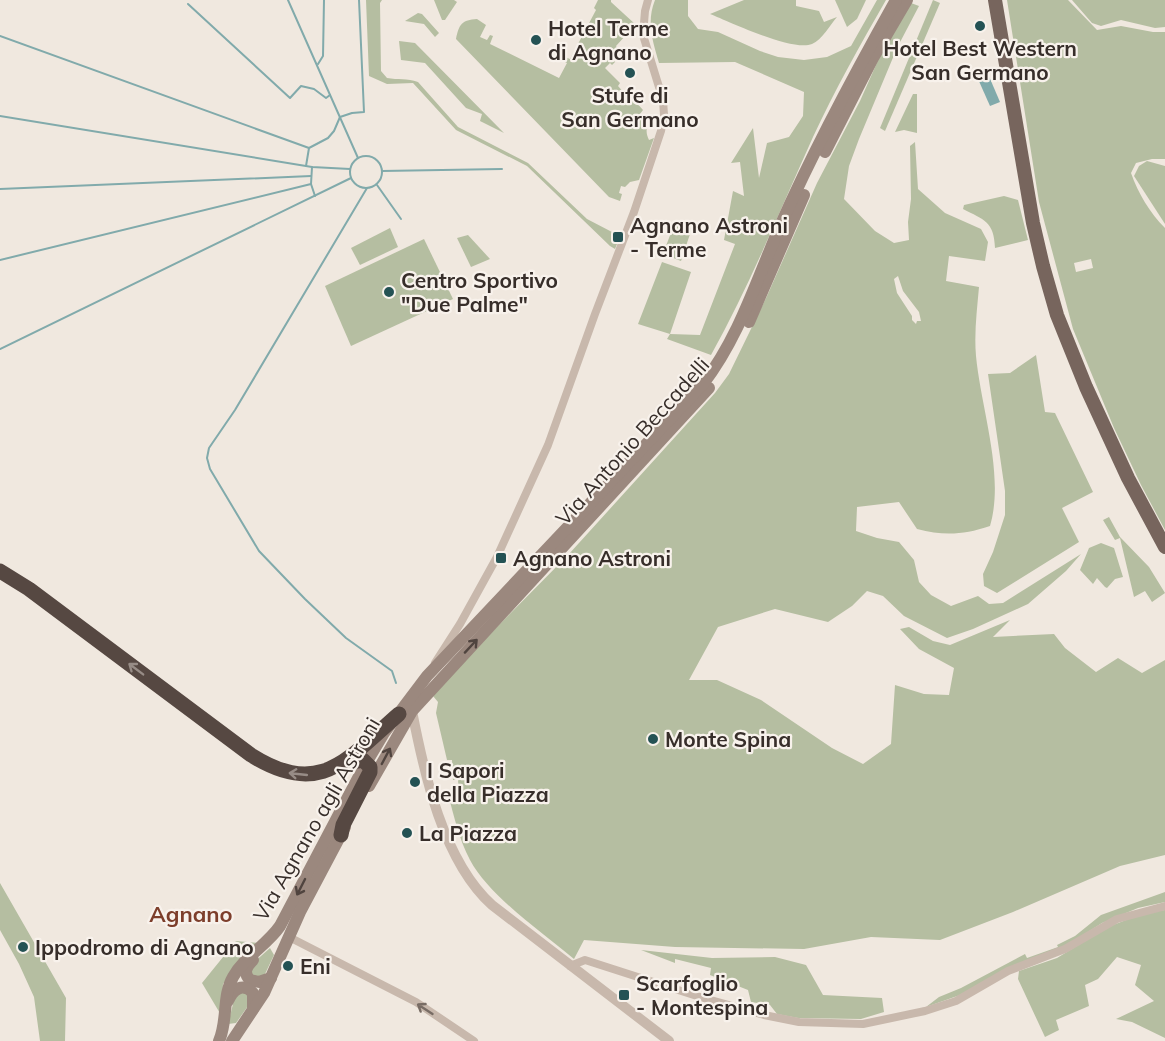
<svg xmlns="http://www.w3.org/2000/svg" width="1165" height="1041" viewBox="0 0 1165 1041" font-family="Mulish,sans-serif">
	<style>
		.green { fill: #b5bea1; fill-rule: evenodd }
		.water { fill: #81aaab }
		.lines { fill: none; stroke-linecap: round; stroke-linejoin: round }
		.stream { stroke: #81aaab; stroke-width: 2 }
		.minor { stroke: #c8b8ac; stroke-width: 8 }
		.tertiary { stroke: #c8b8ac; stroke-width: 10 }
		.secondary { stroke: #9b887e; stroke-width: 12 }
		.primary { stroke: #77655d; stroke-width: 14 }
		.motorway { stroke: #564842; stroke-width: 15 }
		.oneway { stroke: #50443f }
		.oneway2 { stroke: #978c86 }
		.oneway3 { stroke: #786c64 }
		.poi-dot { fill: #245254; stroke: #f8f2ec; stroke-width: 2 }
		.labels { text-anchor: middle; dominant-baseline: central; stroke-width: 4.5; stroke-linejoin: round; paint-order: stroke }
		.poi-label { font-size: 21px; font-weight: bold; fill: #372e2a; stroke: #f8f2ec; text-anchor: start }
		.street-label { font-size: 21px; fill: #372e2a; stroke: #f8f2ec }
		.neighbourhood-label { font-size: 22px; font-weight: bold; fill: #7d3e2b; stroke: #f8f2ec }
	</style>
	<rect width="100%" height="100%" fill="#f0e8df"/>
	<g class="green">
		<path d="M366,0h16l-2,3 1,68 6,7c11,2 20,0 31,4l40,45 70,36 59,56 25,13 7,7 -4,10 -5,-3 -83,-80 -71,-36 -43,-47 -26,1 -18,-8z"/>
		<polygon points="434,0 454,0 457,2 445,20 442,20"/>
		<path d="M598,0h13v2l24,22 -10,9 1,2 -10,11 1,2 -6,10 4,4 -3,3 -2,-2 -5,5 15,15 -2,3 7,8 2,-2 16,18 -3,4 13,10 -5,-1c-2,7 -2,11 1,17l5,-2 -15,42 -9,2 -5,5 -4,-1 -2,7 3,1 -2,7 -11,-4 -153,-158c3,-15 6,-19 21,-20l9,6 -6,12 7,3 3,-5 3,1 -3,8 69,34 8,-15 -4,-2 2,-4 5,2 26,-49 -2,-2z"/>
		<path d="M655,0h33v16l10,13 20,3 42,19 18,6 26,3 23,-3 24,-11 26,-46h9c-26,45 -51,90 -73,137 -33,73 -63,148 -102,218l-44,-16 3,-5 -32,-10 24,-62 29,10 -21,62 30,1 35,-91 -11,-4 9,-49 11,5 -4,-34 -9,1 22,-35 6,50 8,-35 22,-6 14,-21 1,-24 -69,-30 -76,1c-6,-21 -13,-41 -4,-63z"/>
		<path d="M744,0h52v6l23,5 5,11 13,-5c-7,8 -15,23 -25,27 -19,8 -82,-22 -102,-30z"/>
		<polygon points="835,0 866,0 857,19 847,27"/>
		<polygon points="933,0 940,3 885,131 880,128"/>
		<path d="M1007,0h61l29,30 24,-4 32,6h12v127h-13l-16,4 -5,10c7,20 19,40 34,55v302l-24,-45 -27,-57 -41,-99 -34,-127zM1091,259l2,9 -17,4 -2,-9z"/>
		<polygon points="1072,0 1165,0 1165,27 1155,28 1121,20 1101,26 1092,23"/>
		<path d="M911,3l8,3 -22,42 -38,91 -10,27 -5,33 31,32 19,12 15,-3 -1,-18 3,-23 -1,-53 5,-4 3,47 27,24 36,16 7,13 -3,19 -36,-5 -3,25 33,6c-2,23 -5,46 -3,69 5,53 29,119 14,170 -27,9 -46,10 -73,3l-18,-27 -42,5 -1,24 21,7 22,4 15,18 5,22 12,13 20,11 27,-10 11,8 14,-1 78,-49 -15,17 -38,33 -55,25 -26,9 -43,-22 -21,-20 -16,-5 -15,15 -24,16 -53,-13 -57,18 -29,53h28l44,20 71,48 31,16 28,-20 4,-59 29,9 25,1 5,-27 -35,-19 -19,-20 9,-2 24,14 17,4 60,-25 -17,17 61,-3 11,14 31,24 22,-14 24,15 23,-13v195l-45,11 -107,46 -73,28 -69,-3 -67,12 -129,-2 -91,-7 -10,19c-32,-27 -85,-63 -104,-99 -11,-21 -16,-44 -22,-66l11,-1 -1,-13h-5l-1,-20h-5l-11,-47 2,-11 -5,-6 48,-53 88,-89 146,-161 14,-19 38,-78 50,-113 43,-82 24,-54zM898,276l5,15 16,21 2,9h-4l-1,3 -4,-4v-4l-15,-23 -3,-14z"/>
		<polygon points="418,13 422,14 439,33 435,37 424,24 405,21"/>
		<polygon points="399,41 415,43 504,133 480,121 482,114 466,108 425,63 401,60"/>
		<polygon points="913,94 917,94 917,133 904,130 895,132"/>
		<polygon points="1147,161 1165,166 1165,224 1134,176 1139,166"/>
		<path d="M1004,196l14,4 10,40 -33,8c-1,-27 -11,-28 -32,-39l1,-4z"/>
		<polygon points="675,222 692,228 681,261 663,254"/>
		<polygon points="390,228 398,247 360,265 351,248"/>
		<polygon points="468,235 490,259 471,267 457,238"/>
		<polygon points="424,239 453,299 351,346 325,286"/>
		<polygon points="1036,355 1045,412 1055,413 1093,492 1062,508 1079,542 997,593 984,586 983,574 993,552 1005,515 1005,491 988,374 1010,373"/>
		<polygon points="1109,517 1120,537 1149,567 1165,593 1152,602 1145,591 1134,597 1120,538 1115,540 1103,520"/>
		<polygon points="1101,543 1114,548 1123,577 1115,579 1107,588 1105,587 1097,578 1093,584 1080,570 1089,548"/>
		<polygon points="0,883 66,998 65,1041 40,1041 34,997 19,964 0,930"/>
		<polygon points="1165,892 1165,902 1138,908 1102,923 1066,946 963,994 926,1007 939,997 961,988 1025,954 1027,958 1058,947 1057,945 1075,936 1101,915"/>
		<polygon points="1165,910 1165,1038 1132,1022 1116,1019 1154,1001 1135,985 1141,965 1117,957 1098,979 1085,985 1089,1006 1056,1020 1059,1030 1045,1037 1018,979 1019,971 1057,958 1108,927 1144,913"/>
		<polygon points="236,941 259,943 237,965 223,984 221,1015 202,983"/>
		<polygon points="270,948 274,955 265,974 261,977 251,976 251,965"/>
		<polygon points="641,950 712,958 775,957 806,965 823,995 882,998 884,1012 861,1019 798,1018 777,1014 770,1005 751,1002 748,990 710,975 711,968 675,959 675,963"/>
		<polygon points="239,991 249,994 248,1006 236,1023 228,1024 235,996"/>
	</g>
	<polygon class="water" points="988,74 1000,102 990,106 978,79"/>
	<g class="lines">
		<g class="stream">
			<polyline points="288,0 358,158"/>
			<polyline points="188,4 290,98 301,86 314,89 326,98 330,95"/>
			<polyline points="0,36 309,148"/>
			<polyline points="318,64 323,56 324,0"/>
			<polyline points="0,116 312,167 350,169"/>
			<circle cx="366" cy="172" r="16"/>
			<polyline points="306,166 309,148 328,138 334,131 340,117 352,113 364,112 359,0"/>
			<polyline points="312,167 311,184 315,196"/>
			<polyline points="382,171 502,169"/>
			<polyline points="377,185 401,219"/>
			<polyline points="367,188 235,410 209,448 207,458 210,469 259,551 305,599 346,638 392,671 396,683"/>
			<polyline points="0,189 311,176"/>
			<polyline points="0,260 311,184"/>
			<polyline points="0,349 351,178"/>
		</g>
		<g class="minor">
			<polyline points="435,663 460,624 497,557 548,445 595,314 634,212 661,131 664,115 663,100 643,35 645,11 648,0"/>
			<polyline points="289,937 416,1002 474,1041"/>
			<polyline points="570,966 585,960 700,997 764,1015 799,1022 863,1024 925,1011 956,1001 1008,971 1065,949 1117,919 1165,906"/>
		</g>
		<path class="tertiary" d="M412,711c12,62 31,150 80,194l177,136"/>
		<g class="secondary">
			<polyline points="825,152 873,58 907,0"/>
			<polyline points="749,322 804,195"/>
			<polyline points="369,786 412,711 709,388"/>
			<path d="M253,960c-7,7 -10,13 -3,20l9,2 12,-4"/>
			<path d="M228,1001c5,-12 15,-19 25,-8v16"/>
			<path d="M219,1041c9,-20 3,-45 14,-64 11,-20 34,-32 47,-51l86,-163 18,-30 43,-57 276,-292c37,-48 54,-106 78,-160 34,-77 74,-151 115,-224"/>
			<polyline points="232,1041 264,993 300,912 345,827"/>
		</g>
		<polyline class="primary" points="995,0 1033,223 1043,266 1057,315 1086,387 1128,478 1165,547"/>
		<g class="motorway">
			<path d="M0,571l29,18 222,166c70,44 96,4 148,-41"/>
			<polyline points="341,835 343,825 370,772 370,767 363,760 346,763"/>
		</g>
	</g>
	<defs><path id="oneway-shaft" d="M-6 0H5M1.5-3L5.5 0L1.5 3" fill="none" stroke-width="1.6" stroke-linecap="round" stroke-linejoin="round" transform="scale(1.5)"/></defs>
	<g class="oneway">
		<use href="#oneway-shaft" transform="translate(471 646) rotate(-47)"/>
		<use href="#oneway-shaft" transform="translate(386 756) rotate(-62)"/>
		<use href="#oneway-shaft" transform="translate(301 887) rotate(117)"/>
	</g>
	<g class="oneway2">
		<use href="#oneway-shaft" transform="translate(136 669) rotate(-143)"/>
		<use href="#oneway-shaft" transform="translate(298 774) rotate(-174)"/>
	</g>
	<use class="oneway3" href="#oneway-shaft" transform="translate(425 1009) rotate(-147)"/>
	<g class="poi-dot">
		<circle cx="980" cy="26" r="6"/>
		<circle cx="536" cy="40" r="6"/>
		<circle cx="630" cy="73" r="6"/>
		<rect x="612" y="231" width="12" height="12" rx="3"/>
		<circle cx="389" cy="292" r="6"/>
		<rect x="495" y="552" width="12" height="12" rx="3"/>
		<circle cx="653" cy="739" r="6"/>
		<circle cx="415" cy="782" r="6"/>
		<circle cx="407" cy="833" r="6"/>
		<circle cx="23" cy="947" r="6"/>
		<circle cx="288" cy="966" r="6"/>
		<rect x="618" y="989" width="12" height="12" rx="3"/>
	</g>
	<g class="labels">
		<g class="poi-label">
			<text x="548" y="28">Hotel Terme<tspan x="548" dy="24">di Agnano</tspan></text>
			<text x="980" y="48" text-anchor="middle">Hotel Best Western<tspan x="980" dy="24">San Germano</tspan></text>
			<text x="630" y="95" text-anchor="middle">Stufe di<tspan x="630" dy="24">San Germano</tspan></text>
			<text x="630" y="225">Agnano Astroni<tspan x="630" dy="24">- Terme</tspan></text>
			<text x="401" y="280">Centro Sportivo<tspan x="401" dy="24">"Due Palme"</tspan></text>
			<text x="513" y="558">Agnano Astroni</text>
			<text x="665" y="739">Monte Spina</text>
			<text x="427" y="770">I Sapori<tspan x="427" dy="24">della Piazza</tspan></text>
			<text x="419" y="833">La Piazza</text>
			<text x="35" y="947">Ippodromo di Agnano</text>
			<text x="300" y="966">Eni</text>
			<text x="636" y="983">Scarfoglio<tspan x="636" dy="24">- Montespina</tspan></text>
		</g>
		<g class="street-label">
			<text transform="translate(632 441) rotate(-48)">Via Antonio Beccadelli</text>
			<text transform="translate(316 819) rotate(-60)">Via Agnano agli Astroni</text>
		</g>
		<g class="neighbourhood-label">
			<text x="191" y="914">Agnano</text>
		</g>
	</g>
</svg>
